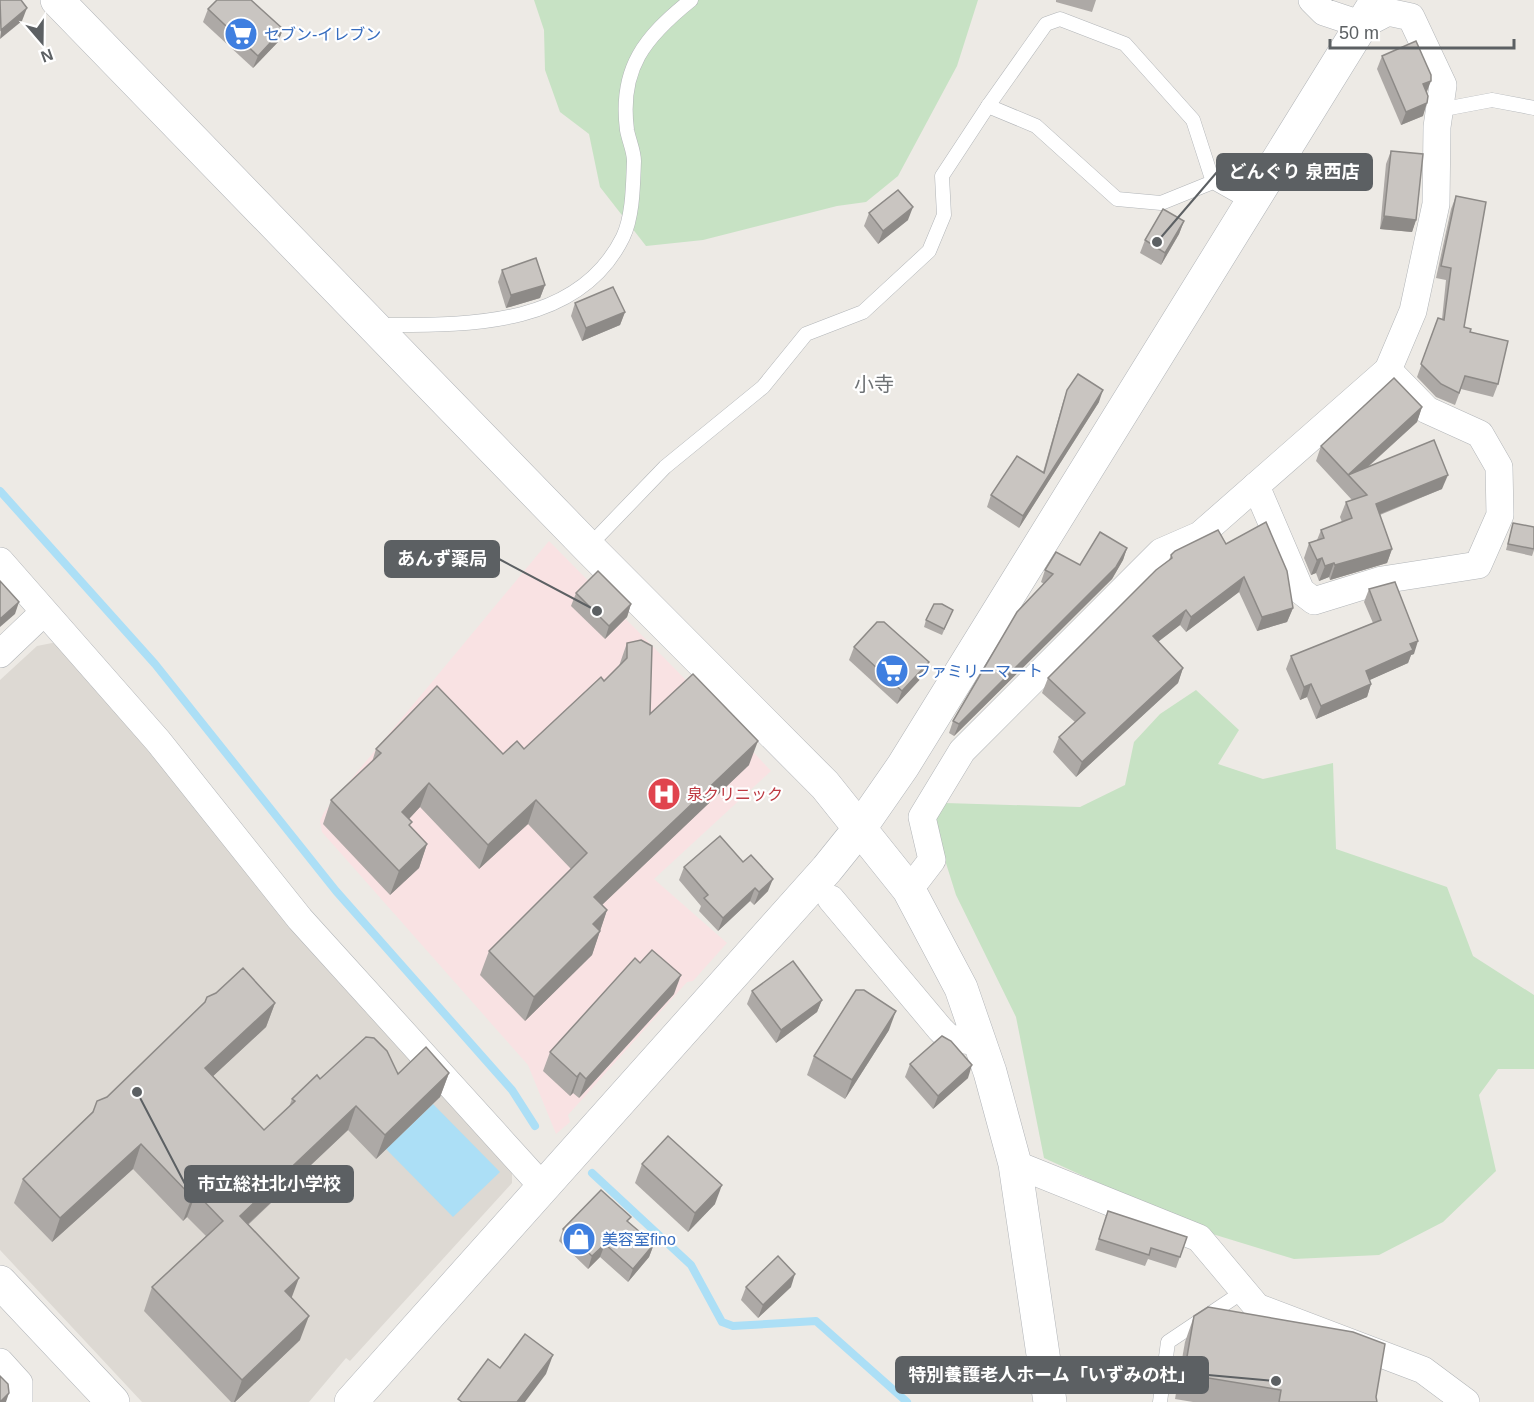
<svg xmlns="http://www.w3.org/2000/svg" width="1534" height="1402" viewBox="0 0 1534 1402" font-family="Arial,'Noto Sans JP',sans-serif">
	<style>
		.education { fill: #ddd9d3 }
		.medical { fill: #f9e2e3 }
		.green { fill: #c7e2c4 }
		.water { fill: #acdff6 }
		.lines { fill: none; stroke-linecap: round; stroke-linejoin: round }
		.stream { stroke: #acdff6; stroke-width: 8 }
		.lane-casing { stroke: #b2b5b8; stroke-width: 15 }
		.street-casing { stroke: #b2b5b8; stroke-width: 28 }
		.secondary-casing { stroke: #b1b4b8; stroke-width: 34 }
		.lane { stroke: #fff; stroke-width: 14 }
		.street { stroke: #fff; stroke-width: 27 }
		.secondary { stroke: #fff; stroke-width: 33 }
		.wall { fill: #ada9a6 }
		.shaded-wall { fill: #8d8a87 }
		.building { fill: #c9c5c1; stroke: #8d8a87; stroke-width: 1.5 }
		.labels { text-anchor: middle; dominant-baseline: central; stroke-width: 4.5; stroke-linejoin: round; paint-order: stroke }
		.shop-label { font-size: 16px; fill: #366cbe; stroke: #fff; text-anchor: start }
		.health-label { font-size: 16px; fill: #be3a42; stroke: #fff; text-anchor: start }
		.quarter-label { font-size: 20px; fill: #6e7275; stroke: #fff }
		.leader { fill: none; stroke: #5c6063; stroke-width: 2 }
		.callout-dot { fill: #5c6063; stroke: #fff; stroke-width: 2 }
		.callout { fill: #5c6063; stroke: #5c6063; stroke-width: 2 }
		.callout-label { font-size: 18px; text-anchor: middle; font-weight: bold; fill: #fff }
	</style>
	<rect width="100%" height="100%" fill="#edeae5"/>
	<polygon class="education" points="57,642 175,783 512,1164 512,1183 350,1361 346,1358 309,1402 142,1402 0,1250 0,680 37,646"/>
	<polygon class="medical" points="549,541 682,676 771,771 654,879 727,943 693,981 687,982 568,1115 570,1122 556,1134 528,1065 322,832 320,821 324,812"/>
	<g class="green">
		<polygon points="534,0 978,0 957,66 898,176 866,202 837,206 703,240 646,246 600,187 589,134 560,112 545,70 544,30"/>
		<polygon points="1196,690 1239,730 1218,764 1263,779 1333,763 1336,849 1447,887 1473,956 1534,995 1534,1069 1498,1069 1479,1095 1496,1171 1443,1222 1379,1255 1294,1259 1206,1232 1044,1158 1016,1017 956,895 933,822 945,803 1080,807 1125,785 1134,742 1160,714"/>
	</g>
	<polygon class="water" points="433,1104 500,1172 453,1217 386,1149"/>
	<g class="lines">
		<g class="stream">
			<polyline points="0,491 155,664 336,891 512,1090 535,1126"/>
			<polyline points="592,1173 691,1265 722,1322 733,1326 816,1321 907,1402"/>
		</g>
		<g class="lane-casing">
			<g id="lane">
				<polyline points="988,106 1046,24 1060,19 1125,44 1193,120 1213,182"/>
				<polyline points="1439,110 1492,100 1534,108"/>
				<path d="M377,325c87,0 201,4 246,-88 10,-21 10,-52 11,-76 0,-10 -5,-20 -7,-31 -8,-62 18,-93 64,-130"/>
				<polyline points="588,547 665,467 763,387 806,334 863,312 929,251 944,215 942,176 988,106 1036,126 1117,199 1161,203 1213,182 1252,204"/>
				<polyline points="1160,1402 1168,1342 1244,1291"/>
			</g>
		</g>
		<g class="street-casing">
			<g id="street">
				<polyline points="1256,486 1301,591 1314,601 1382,580 1478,565 1500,515 1499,467 1480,434 1427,410 1388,370"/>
				<polyline points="0,561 158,741 300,919 542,1186"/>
				<polyline points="0,654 44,612"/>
				<polyline points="909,890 932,860 922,817 962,751 1161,552 1200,535 1388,370 1413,311 1436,204 1437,127 1443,85 1411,17 1388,12 1363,25 1324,12 1312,0"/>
				<polyline points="831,899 940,1029 949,1038 980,1042"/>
				<polyline points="1015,1164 1199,1238 1257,1307 1423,1370 1466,1402"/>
				<polyline points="0,1362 19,1383 19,1402"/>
			</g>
		</g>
		<g class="secondary-casing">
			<g id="secondary">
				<polyline points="57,0 588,547 825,785 909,890 961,988 990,1072 1015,1164 1050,1402"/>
				<polyline points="0,1282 113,1402"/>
				<polyline points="351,1402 827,869 860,828 903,766 1377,0"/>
			</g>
		</g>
		<use href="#lane" class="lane"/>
		<use href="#street" class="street"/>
		<use href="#secondary" class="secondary"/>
	</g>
	<g class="wall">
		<polygon points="1056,0 1096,0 1092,12 1056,2"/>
		<polygon points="208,9 283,29 278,42 253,68 203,22"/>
		<polygon points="1382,56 1426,92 1423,116 1401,125 1377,69"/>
		<polygon points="1391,151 1416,220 1412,232 1380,229 1386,164"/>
		<polygon points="1456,196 1464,327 1470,332 1498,384 1493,397 1461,389 1455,405 1436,397 1417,377 1438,318 1442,319 1446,280 1436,278 1451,209"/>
		<polygon points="869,213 908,220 878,244 864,226"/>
		<polygon points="1184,221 1179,234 1161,265 1140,253 1145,240"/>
		<polygon points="502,270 545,285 540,298 506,308 498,282"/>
		<polygon points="575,303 625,312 620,325 582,341 571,316"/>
		<polygon points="1067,390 1099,402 1019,528 987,507 991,495 1043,472 1063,402"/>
		<polygon points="1422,407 1417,422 1368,467 1442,489 1380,515 1392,549 1387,563 1330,580 1329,577 1319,581 1316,573 1311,575 1304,558 1309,543 1317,540 1321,530 1342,522 1340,517 1346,502 1352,500 1316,461 1321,446"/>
		<polygon points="1513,523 1534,550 1532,556 1506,550"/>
		<polygon points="1226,544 1293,608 1287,622 1257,631 1239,592 1186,632 1180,625 1158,642 1183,668 1178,683 1076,777 1053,752 1059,737 1075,722 1042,693 1048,678 1169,560 1171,555"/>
		<polygon points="1127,548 1123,560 1112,579 954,736 949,733 953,721 1044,584 1041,582 1045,570 1080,565"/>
		<polygon points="1369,589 1414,654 1411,655 1408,663 1369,680 1371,684 1367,697 1316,719 1307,697 1300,700 1286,669 1291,656 1373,623 1364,602"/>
		<polygon points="576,593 631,604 627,617 605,639 571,606"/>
		<polygon points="953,610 942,635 924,627 926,620"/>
		<polygon points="627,643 650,714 749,765 602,905 607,910 592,955 525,1021 480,975 489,951 571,869 528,824 479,869 420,807 409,819 410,826 427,844 419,868 390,895 323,824 331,800 372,762 376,749 503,754 524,749 604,681 619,666"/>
		<polygon points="854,647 924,675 897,704 849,660"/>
		<polygon points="684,867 768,891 754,905 750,901 718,931 699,911 701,906 679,880"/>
		<polygon points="752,991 822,1000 817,1012 776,1043 747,1004"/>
		<polygon points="674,994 579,1098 573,1093 570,1096 543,1071 550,1052"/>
		<polygon points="275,1003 266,1027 213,1076 264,1130 289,1107 292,1099 320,1079 398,1074 449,1073 440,1097 376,1159 348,1130 248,1225 292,1298 300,1340 235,1402 231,1402 144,1311 152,1287 206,1236 187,1217 183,1221 133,1169 52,1242 14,1203 23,1179 92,1112 107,1097"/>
		<polygon points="889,1030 845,1099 807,1075 814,1056"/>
		<polygon points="910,1064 968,1078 933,1109 905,1077"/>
		<polygon points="642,1164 715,1204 688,1232 635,1183"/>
		<polygon points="1108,1211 1187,1237 1176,1268 1148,1259 1145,1266 1095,1250"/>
		<polygon points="629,1223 654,1244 649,1257 628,1282 600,1257 588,1269 559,1241 563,1229"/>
		<polygon points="746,1287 791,1287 758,1318 741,1300"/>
		<polygon points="1194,1316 1376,1397 1377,1402 1193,1402 1175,1399 1185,1342"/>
	</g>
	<g class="shaded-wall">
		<polygon points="27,8 22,21 0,39 1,30"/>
		<polygon points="283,29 278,42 253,68 258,56"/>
		<polygon points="1431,81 1426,94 1423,84"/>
		<polygon points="1427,103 1423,116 1401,125 1406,112"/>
		<polygon points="913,207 908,220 878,244 883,231"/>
		<polygon points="1384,216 1416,220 1412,232 1380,229"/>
		<polygon points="1184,221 1179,234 1161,265 1165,253"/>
		<polygon points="545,285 540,298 506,308 511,295"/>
		<polygon points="625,312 620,325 582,341 586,328"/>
		<polygon points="1103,390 1099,402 1019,528 1023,516"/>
		<polygon points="1422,407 1417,422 1353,480 1348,475"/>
		<polygon points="1448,475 1442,489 1370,518 1376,504"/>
		<polygon points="1127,548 1123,560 1112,579 954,736 959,724"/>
		<polygon points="1392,549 1387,563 1330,580 1335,565"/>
		<polygon points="1322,558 1316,573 1311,575 1317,560"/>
		<polygon points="1334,563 1329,577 1319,581 1325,566"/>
		<polygon points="1244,577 1239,592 1186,632 1191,617"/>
		<polygon points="19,602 15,614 0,627 0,619"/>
		<polygon points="631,604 627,617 605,639 609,626"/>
		<polygon points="1293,608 1287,622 1257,631 1262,617"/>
		<polygon points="1186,610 1180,625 1147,650 1153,636"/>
		<polygon points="1418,641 1414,654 1411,655 1408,663 1361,684 1366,671 1410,644"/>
		<polygon points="929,662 924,675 897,704 902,691"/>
		<polygon points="1183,668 1178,683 1076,777 1082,762"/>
		<polygon points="1311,684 1307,697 1300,700 1304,687"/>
		<polygon points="1371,684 1367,697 1316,719 1321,706"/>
		<polygon points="758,741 749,765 585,921 594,897"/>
		<polygon points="429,783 420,807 393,836 402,812"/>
		<polygon points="536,800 528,824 479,869 488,845"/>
		<polygon points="427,844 419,868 390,895 399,871"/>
		<polygon points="773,879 768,891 754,905 759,892"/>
		<polygon points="755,888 750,901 718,931 723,918"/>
		<polygon points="607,910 592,955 525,1021 534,997 593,924"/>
		<polygon points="681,975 674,994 579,1098 586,1079"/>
		<polygon points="822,1000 817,1012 776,1043 781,1030"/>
		<polygon points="275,1003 266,1027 196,1092 205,1068"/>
		<polygon points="896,1011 889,1030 845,1099 852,1080"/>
		<polygon points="972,1065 968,1078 933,1109 938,1096"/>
		<polygon points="449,1073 440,1097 376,1159 385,1135"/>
		<polygon points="580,1073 573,1093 570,1096 577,1077"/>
		<polygon points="356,1106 348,1130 231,1240 240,1216"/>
		<polygon points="141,1144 133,1169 52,1242 60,1218"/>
		<polygon points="722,1185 715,1204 688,1232 695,1213"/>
		<polygon points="196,1193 187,1217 183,1221 192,1197"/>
		<polygon points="605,1244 600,1257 588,1269 592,1256"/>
		<polygon points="654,1244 649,1257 628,1282 633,1269"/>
		<polygon points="795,1274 791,1287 758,1318 763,1305"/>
		<polygon points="299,1278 290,1302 285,1291"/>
		<polygon points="309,1316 300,1340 235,1402 234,1402 242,1380"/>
		<polygon points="553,1355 546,1374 525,1402 517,1402"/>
		<polygon points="9,1393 6,1402 0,1402"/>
	</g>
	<g class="building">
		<polygon points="0,0 21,0 27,8 1,30"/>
		<polygon points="217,0 251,0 283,29 258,56 208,9"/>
		<polygon points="1416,41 1431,75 1431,81 1423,84 1428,96 1427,103 1406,112 1382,56"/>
		<polygon points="1391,151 1423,154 1416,220 1384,216"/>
		<polygon points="898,190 913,207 883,231 869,213"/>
		<polygon points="1456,196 1486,202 1464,327 1471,329 1470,332 1508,341 1498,384 1465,376 1459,393 1441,384 1421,364 1438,318 1444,320 1451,268 1441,266"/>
		<polygon points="1163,209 1184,221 1165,253 1145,240"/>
		<polygon points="536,258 545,285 511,295 502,270"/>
		<polygon points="613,287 625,312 586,328 575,303"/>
		<polygon points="1078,374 1103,390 1023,516 991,495 1017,456 1044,473 1067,390"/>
		<polygon points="1394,378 1422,407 1348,475 1434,440 1448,475 1376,504 1392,549 1335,565 1334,563 1325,566 1322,558 1317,560 1309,543 1324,538 1321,530 1352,518 1346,502 1367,495 1321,446"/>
		<polygon points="1266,522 1287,571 1293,608 1262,617 1244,577 1191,617 1186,610 1153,636 1183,668 1082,762 1059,737 1085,713 1048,678 1156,570 1172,558 1171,555 1175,551 1218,530 1226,544"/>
		<polygon points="1513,523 1534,527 1534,549 1508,544"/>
		<polygon points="1100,532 1127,548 1116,567 959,724 953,721 1017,612 1053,574 1045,570 1056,552 1080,565"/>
		<polygon points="598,571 631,604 609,626 576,593"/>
		<polygon points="0,581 19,602 0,619"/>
		<polygon points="1395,582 1418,641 1410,644 1413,650 1366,671 1371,684 1321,706 1311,684 1304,687 1291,656 1381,620 1369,589"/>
		<polygon points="934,604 942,604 953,610 944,629 926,620"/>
		<polygon points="877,622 884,622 929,662 902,691 854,647"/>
		<polygon points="641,640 652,646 650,714 693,674 758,741 594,897 607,910 593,924 600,931 534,997 489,951 587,853 536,800 488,845 429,783 402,812 412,822 409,825 427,844 399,871 331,800 381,753 376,749 437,686 503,754 517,741 524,749 601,677 604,681 627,658 627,643"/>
		<polygon points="720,836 743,862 751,855 773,879 759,892 755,888 723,918 704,898 708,895 684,867"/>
		<polygon points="652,950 681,975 586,1079 580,1073 577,1077 550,1052 635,958 640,963"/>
		<polygon points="793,961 822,1000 781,1030 752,991"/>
		<polygon points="243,968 275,1003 205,1068 264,1130 295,1101 292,1099 317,1075 320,1079 366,1037 374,1038 387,1051 398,1074 426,1047 449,1073 385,1135 356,1106 240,1216 299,1278 285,1291 309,1316 242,1380 152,1287 223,1221 196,1193 192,1197 141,1144 60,1218 23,1179 93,1112 97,1101 107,1097 205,1002 207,997 216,993"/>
		<polygon points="856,990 864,990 896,1011 852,1080 814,1056"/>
		<polygon points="942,1036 951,1041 972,1065 938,1096 910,1064"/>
		<polygon points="668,1136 722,1185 695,1213 642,1164"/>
		<polygon points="601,1190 631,1217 627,1221 654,1244 633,1269 605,1244 592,1256 563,1229"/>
		<polygon points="1108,1211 1187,1237 1180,1257 1151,1248 1149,1255 1099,1239"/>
		<polygon points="778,1256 795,1274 763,1305 746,1287"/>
		<polygon points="1208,1307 1353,1332 1385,1344 1376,1397 1377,1402 1279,1402 1281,1390 1184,1374 1194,1316"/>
		<polygon points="525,1334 553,1355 517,1402 462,1402 458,1399 488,1359 500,1368"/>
		<polygon points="0,1376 8,1384 9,1393 0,1402"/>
	</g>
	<defs>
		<g id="supermarket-disc" transform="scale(1.725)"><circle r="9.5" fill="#3f7fe0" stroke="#fff"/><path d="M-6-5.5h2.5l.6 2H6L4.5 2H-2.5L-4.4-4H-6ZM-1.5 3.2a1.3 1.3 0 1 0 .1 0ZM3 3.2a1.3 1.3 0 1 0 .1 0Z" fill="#fff"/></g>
		<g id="hospital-disc" transform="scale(1.725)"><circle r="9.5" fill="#e0444e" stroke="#fff"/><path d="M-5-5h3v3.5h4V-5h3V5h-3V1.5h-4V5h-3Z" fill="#fff"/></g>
		<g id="shop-disc" transform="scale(1.725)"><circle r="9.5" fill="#3f7fe0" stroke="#fff"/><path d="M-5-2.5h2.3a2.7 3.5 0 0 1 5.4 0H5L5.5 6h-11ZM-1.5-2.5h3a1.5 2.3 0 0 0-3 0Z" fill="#fff"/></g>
	</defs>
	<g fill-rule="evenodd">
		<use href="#supermarket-disc" x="241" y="34"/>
		<use href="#supermarket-disc" x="892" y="671"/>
		<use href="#hospital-disc" x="664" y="794"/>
		<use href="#shop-disc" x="579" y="1239"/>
	</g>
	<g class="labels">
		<g class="shop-label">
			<text x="264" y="34">セブン-イレブン</text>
			<text x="915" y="671">ファミリーマート</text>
			<text x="602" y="1239">美容室fino</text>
		</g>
		<g class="health-label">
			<text x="687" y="794">泉クリニック</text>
		</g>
		<g class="quarter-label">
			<text x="874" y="384">小寺</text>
		</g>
	</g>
	<path class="leader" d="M1157 242L1217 172M597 611L499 559M137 1092L185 1184M1276 1381L1208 1375"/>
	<g class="callout-dot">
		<circle cx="1157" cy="242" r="6"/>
		<circle cx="597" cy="611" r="6"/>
		<circle cx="137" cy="1092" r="6"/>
		<circle cx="1276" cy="1381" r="6"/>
	</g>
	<g class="callout">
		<rect x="1217" y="154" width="155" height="36" rx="6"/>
		<rect x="385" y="541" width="114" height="36" rx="6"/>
		<rect x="185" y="1166" width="168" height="36" rx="6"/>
		<rect x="896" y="1357" width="312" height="36" rx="6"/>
	</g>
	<g class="callout-label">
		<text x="1294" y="178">どんぐり 泉西店</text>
		<text x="442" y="565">あんず薬局</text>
		<text x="269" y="1190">市立総社北小学校</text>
		<text x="1052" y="1381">特別養護老人ホーム「いずみの杜」</text>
	</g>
	<g transform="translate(42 42) rotate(160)" stroke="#ffffff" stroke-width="4.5" paint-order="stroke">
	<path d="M0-4.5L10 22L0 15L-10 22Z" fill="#5c6063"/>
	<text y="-9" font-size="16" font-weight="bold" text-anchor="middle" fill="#5c6063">N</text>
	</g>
	<path d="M1330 39v9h184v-9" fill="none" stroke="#5c6063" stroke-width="3"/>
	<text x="1339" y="39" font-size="18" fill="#5c6063" stroke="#ffffff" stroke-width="4.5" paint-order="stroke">50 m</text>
</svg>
